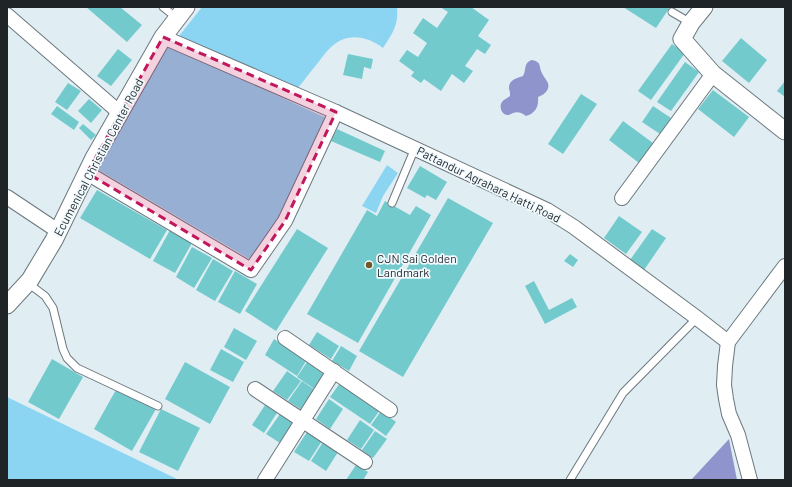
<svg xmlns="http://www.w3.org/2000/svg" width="792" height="487" viewBox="0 0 792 487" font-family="Barlow,sans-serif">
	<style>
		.green { fill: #8cd5f2 }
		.water { fill: #8f94cd }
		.building { fill: #73cacc }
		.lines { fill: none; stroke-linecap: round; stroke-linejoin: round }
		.service-casing { stroke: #6b787e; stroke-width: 9 }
		.minor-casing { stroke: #6b787e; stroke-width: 16 }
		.tertiary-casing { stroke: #6b787e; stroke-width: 19 }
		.service { stroke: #fff; stroke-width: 7 }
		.minor { stroke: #fff; stroke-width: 14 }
		.tertiary { stroke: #fff; stroke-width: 17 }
		.marked { fill: #c2185b; fill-opacity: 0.2; stroke: #c2185b; stroke-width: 3; stroke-dasharray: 8 5; stroke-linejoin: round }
		.poi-dot { fill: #6e5928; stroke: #f1fafe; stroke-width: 1.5 }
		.labels { text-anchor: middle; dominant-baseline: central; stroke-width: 3.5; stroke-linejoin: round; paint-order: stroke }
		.street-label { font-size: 12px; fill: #1f2426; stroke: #f1fafe }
		.poi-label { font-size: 12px; fill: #1f2426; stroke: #f1fafe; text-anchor: start }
	</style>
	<rect width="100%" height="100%" fill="#e0eef4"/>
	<g class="green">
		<path d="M202,7h195c2,18 -5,27 -14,41 -17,-13 -38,-16 -54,1 -5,5 -8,10 -12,15 -7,8 -13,17 -20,25l-118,-53z"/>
		<polygon points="166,44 326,118 282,216 253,261 97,169"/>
		<polygon points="387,165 398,173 383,196 376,213 362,206"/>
		<polygon points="7,397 177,479 176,480 7,480"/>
	</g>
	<g class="water">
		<path d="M532,60c9,2 7,5 9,11 2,5 5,8 7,12 2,7 -4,12 -10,14 1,10 -3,16 -12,19 -4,-3 -8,-5 -13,-3 -3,1 -3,2 -6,2 -6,-1 -8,-9 -5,-13 2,-3 6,-4 8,-6 0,-3 0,-5 -1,-7 -1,-9 8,-11 14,-13 4,-7 0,-13 9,-16z"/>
		<polygon points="729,439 737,480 691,480"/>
	</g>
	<g class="building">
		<polygon points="86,7 120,7 142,25 127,42"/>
		<polygon points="440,7 471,7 489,20 478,36 491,45 485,54 477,49 465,66 473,71 464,83 452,74 441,91 424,79 421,83 411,76 414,72 399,61 407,50 418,57 427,43 413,33 423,18 437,28 448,12"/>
		<polygon points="623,7 670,7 656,28"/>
		<polygon points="741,38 767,60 749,83 722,61"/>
		<polygon points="672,44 685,53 651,100 638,91"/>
		<polygon points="118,49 132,60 111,86 97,76"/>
		<polygon points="348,54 373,59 371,69 364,67 362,79 343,75"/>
		<polygon points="685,62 699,72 671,111 657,102"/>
		<polygon points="785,81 785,97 777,91"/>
		<polygon points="68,83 81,91 67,110 55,102"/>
		<polygon points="713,90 749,117 734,137 698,109"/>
		<polygon points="581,94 597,104 563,154 548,144"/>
		<polygon points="89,99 102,110 91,123 78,111"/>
		<polygon points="57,106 79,122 74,130 51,114"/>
		<polygon points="653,106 671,118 660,134 642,122"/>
		<polygon points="623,121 653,143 639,163 609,140"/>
		<polygon points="83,124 96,135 91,140 79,128"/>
		<polygon points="337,129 385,151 380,162 331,141"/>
		<polygon points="420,166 447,182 436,200 427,195 425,198 407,188"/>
		<polygon points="97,190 167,230 150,259 80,218"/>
		<polygon points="448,198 493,223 403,377 359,351"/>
		<polygon points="385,201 410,215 416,206 431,215 358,343 307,314 367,210 377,216"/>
		<polygon points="619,216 642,232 626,254 604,238"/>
		<polygon points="297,229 328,248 276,331 245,311"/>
		<polygon points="652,229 666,238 644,270 630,260"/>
		<polygon points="170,230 192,243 175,273 153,261"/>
		<polygon points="192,247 212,258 194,288 176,277"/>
		<polygon points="570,254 578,260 573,267 564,261"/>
		<polygon points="213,259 233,271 215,301 196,290"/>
		<polygon points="235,271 257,284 240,314 218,302"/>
		<polygon points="534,281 549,310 572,298 577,307 545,324 525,286"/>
		<polygon points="234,328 257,341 246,360 224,347"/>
		<polygon points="317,332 339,346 331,359 309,345"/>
		<polygon points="274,339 306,361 297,376 265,355"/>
		<polygon points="341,346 357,356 349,371 332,361"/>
		<polygon points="221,349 244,362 233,382 210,370"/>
		<polygon points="52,359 83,377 59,419 28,402"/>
		<polygon points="185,362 230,387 210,424 165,399"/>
		<polygon points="307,362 326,375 316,390 297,377"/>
		<polygon points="287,371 301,381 287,400 273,391"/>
		<polygon points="302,381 315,390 302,410 288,401"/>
		<polygon points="340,383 380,410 370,424 330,397"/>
		<polygon points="117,388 156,409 132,451 94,429"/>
		<polygon points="329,399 343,409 330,429 316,419"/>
		<polygon points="265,405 277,413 264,433 252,425"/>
		<polygon points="161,409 200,428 178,471 139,452"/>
		<polygon points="381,411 396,422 386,436 371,425"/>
		<polygon points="280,414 294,422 280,443 266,434"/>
		<polygon points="360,420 374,430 361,449 347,440"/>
		<polygon points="375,431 387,439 373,458 362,450"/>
		<polygon points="307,432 322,441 309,461 294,452"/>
		<polygon points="323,442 338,452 326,471 311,461"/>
		<polygon points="356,465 368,472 363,480 346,480"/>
	</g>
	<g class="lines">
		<g class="service-casing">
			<g id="service">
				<polyline points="163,7 177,18"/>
				<polyline points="672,12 691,23"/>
				<polyline points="392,203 415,148"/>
				<polyline points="28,284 33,287 45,296 53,308 63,349 67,358 77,368 158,406"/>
				<polyline points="570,480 623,393 697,318"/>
			</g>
		</g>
		<g class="minor-casing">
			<g id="minor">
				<polyline points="7,15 120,113"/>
				<polyline points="163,37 336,112 547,210 574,227 697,318 728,342"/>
				<polyline points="87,173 251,270 285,221 336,112"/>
				<polyline points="7,197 58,231"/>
				<polyline points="622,198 713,74"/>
				<polyline points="285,338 390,410"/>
				<polyline points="255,389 365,462"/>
				<polyline points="265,480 334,371"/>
				<polyline points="750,480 738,435 729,414 726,399 724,385 725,366 728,342 785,266"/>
			</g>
		</g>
		<g class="tertiary-casing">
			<g id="tertiary">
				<polyline points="704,7 691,23 682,39 713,74 785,131"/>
				<polyline points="7,305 30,280 54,240 94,158 163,37 186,7"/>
			</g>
		</g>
		<use href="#service" class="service"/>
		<use href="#minor" class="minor"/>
		<use href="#tertiary" class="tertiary"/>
	</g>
	<path class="marked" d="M163,37l173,75 -51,109 -34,49 -164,-97z"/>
	<circle class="poi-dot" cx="369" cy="265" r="4"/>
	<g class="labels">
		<g class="street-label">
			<text transform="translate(98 157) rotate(-62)">Ecumenical Christian Center Road</text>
			<text transform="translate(489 184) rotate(26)">Pattandur Agrahara Hatti Road</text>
		</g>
		<g class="poi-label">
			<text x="377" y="258">CJN Sai Golden<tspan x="377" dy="14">Landmark</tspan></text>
		</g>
	</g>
	<rect width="792" height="487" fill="none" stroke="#1f2426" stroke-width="16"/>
</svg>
